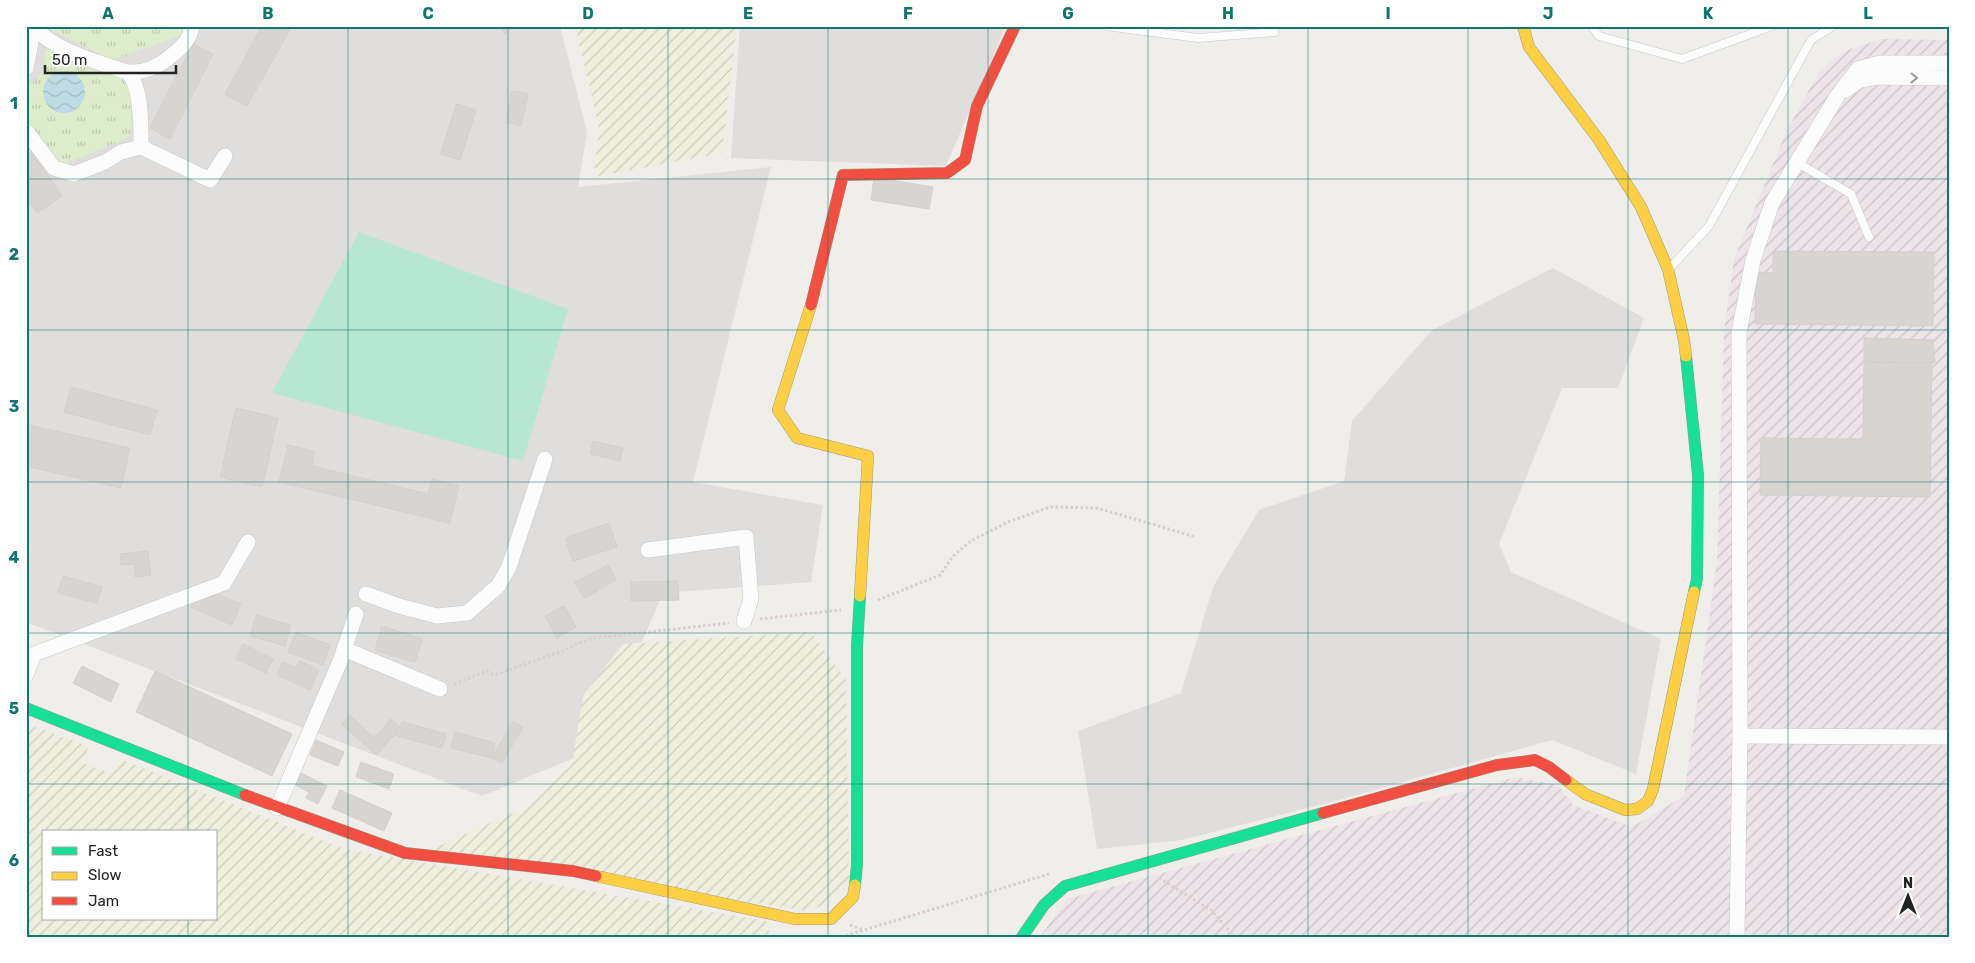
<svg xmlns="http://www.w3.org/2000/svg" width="1975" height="963" viewBox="0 0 1975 963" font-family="Rubik,sans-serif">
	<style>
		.residential { fill: #dfdedc }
		.industrial { fill: url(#industrial-furrows) }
		.farmland { fill: url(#farmland-furrows); fill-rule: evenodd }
		.grass { fill: url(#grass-tufts) }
		.pitch { fill: #b7e6d2 }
		.water { fill: url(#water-waves) }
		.building { fill: #d7d4d2; stroke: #d3d0cc }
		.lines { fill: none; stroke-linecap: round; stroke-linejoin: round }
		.lane-casing { stroke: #c9c8c7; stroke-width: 9 }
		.street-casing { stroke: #c9c8c7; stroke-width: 16 }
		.fast-casing { stroke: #999a82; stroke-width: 12 }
		.slow-casing { stroke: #999a82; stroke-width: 12 }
		.jam-casing { stroke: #999a82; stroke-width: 12 }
		.path { stroke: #dccecd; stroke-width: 3; stroke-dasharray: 2.5 2.5; stroke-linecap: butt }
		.lane { stroke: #fdfcfc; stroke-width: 8 }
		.street { stroke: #fdfcfc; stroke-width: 15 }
		.fast { stroke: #16e098; stroke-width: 11 }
		.slow { stroke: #ffcf43; stroke-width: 11 }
		.jam { stroke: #f24e42; stroke-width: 11 }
		.oneway { stroke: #9a9a9a }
		.grid { fill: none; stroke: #0f766e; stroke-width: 1; stroke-opacity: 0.55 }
		.neatline { fill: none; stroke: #0f766e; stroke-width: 2 }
		.grid-label { font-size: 16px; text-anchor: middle; font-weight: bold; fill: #0f766e }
	</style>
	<defs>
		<pattern id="industrial-furrows" width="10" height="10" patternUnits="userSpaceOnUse" patternTransform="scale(1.25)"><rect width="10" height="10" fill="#ede4e9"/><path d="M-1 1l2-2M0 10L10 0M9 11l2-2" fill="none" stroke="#cbc3c8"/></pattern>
		<pattern id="farmland-furrows" width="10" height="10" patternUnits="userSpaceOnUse" patternTransform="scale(1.25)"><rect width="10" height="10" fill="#efefdf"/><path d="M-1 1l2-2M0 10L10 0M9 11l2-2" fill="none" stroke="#cdcdbf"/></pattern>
		<pattern id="grass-tufts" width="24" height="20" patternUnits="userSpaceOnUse" patternTransform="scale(1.25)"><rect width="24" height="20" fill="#ddeccb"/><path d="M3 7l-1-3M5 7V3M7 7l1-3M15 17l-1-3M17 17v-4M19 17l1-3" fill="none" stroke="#bdcaae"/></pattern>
		<pattern id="water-waves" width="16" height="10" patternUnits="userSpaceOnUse" patternTransform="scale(1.25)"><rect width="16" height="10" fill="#bfdbe3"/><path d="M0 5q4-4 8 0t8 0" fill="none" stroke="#a4bcc2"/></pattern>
	</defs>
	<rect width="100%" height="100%" fill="#f0eeeb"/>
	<g class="residential">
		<polygon points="26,26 560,26 587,133 578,187 771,167 693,482 823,505 811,582 663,593 596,749 482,796 26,622"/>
		<polygon points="740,26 1006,26 946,166 731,158"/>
		<polygon points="1553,268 1644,318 1618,388 1562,388 1499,544 1511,572 1661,639 1636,774 1552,740 1335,801 1182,840 1097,849 1078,731 1181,693 1213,587 1259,510 1344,481 1352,421 1432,330"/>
	</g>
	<polygon class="industrial" points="1882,39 1949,40 1949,937 1040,937 1067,899 1516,777 1558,785 1573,805 1632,827 1684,796 1717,562 1724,332 1734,259 1786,132 1819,72 1844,51"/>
	<g class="farmland">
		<polygon points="575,26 737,26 722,153 594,177 599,127"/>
		<polygon points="811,632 846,680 849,881 834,901 808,911 426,852 530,805 572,764 583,696 623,644"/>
		<path d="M26,724l63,22 -7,17 28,10 8,-15 226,91 427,73 -3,14 -742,1zM44,832h172v87h-172z"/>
	</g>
	<g class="grass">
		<polygon points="43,26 186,26 188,33 112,60"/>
		<polygon points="49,48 72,61 119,74 128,82 130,96 131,126 130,134 126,139 64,164 58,161 26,118 26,91 29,86 44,70 45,50"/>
	</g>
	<polygon class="pitch" points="359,232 568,309 523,461 272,393"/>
	<circle class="water" cx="64" cy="92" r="21"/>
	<g class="building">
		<polygon points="262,26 292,26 247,106 225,94"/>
		<polygon points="498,26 513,26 505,34"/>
		<polygon points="193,44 213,54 170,139 150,128"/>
		<polygon points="512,91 528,94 521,126 506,122"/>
		<polygon points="456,104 476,110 460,160 441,154"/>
		<polygon points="26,144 62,196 37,213 26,198"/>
		<polygon points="874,177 933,187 929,209 871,200"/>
		<polygon points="1773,251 1934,252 1933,326 1755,324 1756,272 1773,273"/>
		<polygon points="1864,338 1933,340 1935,363 1864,362"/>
		<polygon points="1864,362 1932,363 1930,497 1760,495 1761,438 1863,439"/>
		<polygon points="71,387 157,410 150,435 64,412"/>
		<polygon points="236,408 278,418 262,487 220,477"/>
		<polygon points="28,425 130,448 121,488 26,466"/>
		<polygon points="593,441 623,448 620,461 590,454"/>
		<polygon points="288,445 315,452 312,466 428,494 432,479 459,486 450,523 279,482"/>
		<polygon points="609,523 617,547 573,561 565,538"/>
		<polygon points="148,551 151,575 135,577 134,564 121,565 120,554"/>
		<polygon points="608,565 616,580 584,598 575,582"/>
		<polygon points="63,576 102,587 97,603 58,593"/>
		<polygon points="678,581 679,600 631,601 631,582"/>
		<polygon points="199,587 241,604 232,625 191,607"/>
		<polygon points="564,606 576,627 557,638 545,616"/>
		<polygon points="256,615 291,625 285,646 250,636"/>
		<polygon points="382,626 422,639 415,662 375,650"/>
		<polygon points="296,632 330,645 323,665 288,652"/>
		<polygon points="243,644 273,659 266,673 236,659"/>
		<polygon points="300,661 319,670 310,690 277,675 283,662 296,668"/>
		<polygon points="82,666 119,684 111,702 73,683"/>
		<polygon points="155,671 292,734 272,776 136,712"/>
		<polygon points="350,715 374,738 391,719 401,728 376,755 342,724"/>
		<polygon points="513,721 523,727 502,763 492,758"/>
		<polygon points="403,722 446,734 442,748 394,735"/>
		<polygon points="455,732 495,743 492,758 451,748"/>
		<polygon points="316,740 344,752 338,766 310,755"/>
		<polygon points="361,762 394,774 389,789 356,777"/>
		<polygon points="301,773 327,786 318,804 306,798 309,792 295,785"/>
		<polygon points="340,790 392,813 384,831 332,808"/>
	</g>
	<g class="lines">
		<g class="lane-casing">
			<g id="lane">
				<polyline points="1106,26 1198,38 1274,32"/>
				<polyline points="1592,26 1599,36 1682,59 1772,26"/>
				<polyline points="1796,162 1851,194 1869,237"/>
				<polyline points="1670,268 1709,226 1811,40 1833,26"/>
			</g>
		</g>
		<g class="street-casing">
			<g id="street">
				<path d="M33,26c21,25 63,35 94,46 15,12 14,56 14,75"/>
				<polyline points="26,68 32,36 29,26"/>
				<path d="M127,72c6,0 13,0 19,-2 15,-4 47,-27 45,-44"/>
				<polyline points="1846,90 1860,80 1879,77 1949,78"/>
				<polyline points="26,131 54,168 74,174 105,162 121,152 141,147 210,180 225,156"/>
				<polyline points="648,550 746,537 751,599 744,621"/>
				<polyline points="366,594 399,606 437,616 467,613 498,586 509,567 545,459"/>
				<polyline points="344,649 440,689"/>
				<polyline points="26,675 34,654 224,583 248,542"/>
				<polyline points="1740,736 1949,737"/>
				<polyline points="277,808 341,659 356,614"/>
				<polyline points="1737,937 1740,736 1739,332 1753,260 1772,203 1838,95 1858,69 1880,63 1949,63"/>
			</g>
		</g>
		<g class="fast-casing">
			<g id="fast">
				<polyline points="1686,356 1698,475 1697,579 1694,592"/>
				<polyline points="26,708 245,795"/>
				<polyline points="855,885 857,865 857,646 860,596"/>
				<polyline points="1022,937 1044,905 1065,886 1323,813"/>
			</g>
		</g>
		<g class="slow-casing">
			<g id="slow">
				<polyline points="1523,26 1529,47 1599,140 1641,207 1668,269 1684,340 1686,356"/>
				<polyline points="811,305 778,410 797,438 868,456 860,596"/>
				<polyline points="1566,780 1585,794 1625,810 1637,809 1648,801 1653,789 1694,592"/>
				<polyline points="596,876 795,919 831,919 853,897 855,885"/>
			</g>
		</g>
		<g class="jam-casing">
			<g id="jam">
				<polyline points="811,305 843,175 947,173 965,160 977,106 1015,26"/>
				<polyline points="245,795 405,853 573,871 596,876"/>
				<polyline points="1323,813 1497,765 1535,760 1549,767 1566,780"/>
			</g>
		</g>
		<g class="path">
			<polyline points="878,600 940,575 953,556 971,541 1008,522 1050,507 1097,508 1196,537"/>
			<polyline points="760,619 841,610"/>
			<polyline points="454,684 487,671 494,675 563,651 576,644 594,638 729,623"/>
			<polyline points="1159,878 1211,910 1235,937"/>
			<polyline points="850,925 863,930"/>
			<polyline points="841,937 1049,874"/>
		</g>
		<use href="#lane" class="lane"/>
		<use href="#street" class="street"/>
		<use href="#fast" class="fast"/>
		<use href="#slow" class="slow"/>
		<use href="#jam" class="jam"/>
	</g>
	<defs><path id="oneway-chevron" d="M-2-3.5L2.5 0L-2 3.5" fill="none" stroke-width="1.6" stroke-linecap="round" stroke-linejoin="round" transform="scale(1.25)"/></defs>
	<use class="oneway" href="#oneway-chevron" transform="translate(1914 78) rotate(1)"/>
	<path class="grid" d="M188,26v806M348,26v911M508,26v911M668,26v911M828,26v911M988,26v911M1148,26v911M1308,26v911M1468,26v911M1628,26v911M1788,26v911M26,179h1923M26,330h1923M26,482h1923M26,633h1923M26,784h1923M188,919v18"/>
	<rect width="1975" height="963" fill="none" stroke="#ffffff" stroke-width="55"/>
	<rect x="42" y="830" width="175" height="90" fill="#ffffff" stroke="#a7a7a7"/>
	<rect x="52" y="847" width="25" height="8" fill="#16e098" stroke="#a7a7a7"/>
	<text x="88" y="856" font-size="15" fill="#222222">Fast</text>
	<rect x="52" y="872" width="25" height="8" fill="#ffcf43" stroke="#a7a7a7"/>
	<text x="88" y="880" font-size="15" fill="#222222">Slow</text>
	<rect x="52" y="897" width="25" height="8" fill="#f24e42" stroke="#a7a7a7"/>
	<text x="88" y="906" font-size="15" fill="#222222">Jam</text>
	<g transform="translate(1908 896)" stroke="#ffffff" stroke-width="4" paint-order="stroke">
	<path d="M0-4L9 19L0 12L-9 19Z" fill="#222222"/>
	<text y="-8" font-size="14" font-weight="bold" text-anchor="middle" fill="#222222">N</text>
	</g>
	<path d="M45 65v8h131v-8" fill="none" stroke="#222222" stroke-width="2.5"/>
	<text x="52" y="65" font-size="15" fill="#222222" stroke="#ffffff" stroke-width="4" paint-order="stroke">50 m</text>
	<rect x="28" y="28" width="1920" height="908" class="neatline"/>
	<g class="grid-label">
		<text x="108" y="19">A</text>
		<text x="268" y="19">B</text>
		<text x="428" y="19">C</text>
		<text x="588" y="19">D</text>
		<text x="748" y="19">E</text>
		<text x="908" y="19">F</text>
		<text x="1068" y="19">G</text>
		<text x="1228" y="19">H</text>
		<text x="1388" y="19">I</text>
		<text x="1548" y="19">J</text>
		<text x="1708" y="19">K</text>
		<text x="1868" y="19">L</text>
		<text x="14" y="109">1</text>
		<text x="14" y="260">2</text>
		<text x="14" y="412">3</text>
		<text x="14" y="563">4</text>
		<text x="14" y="714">5</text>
		<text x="14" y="866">6</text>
	</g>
</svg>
